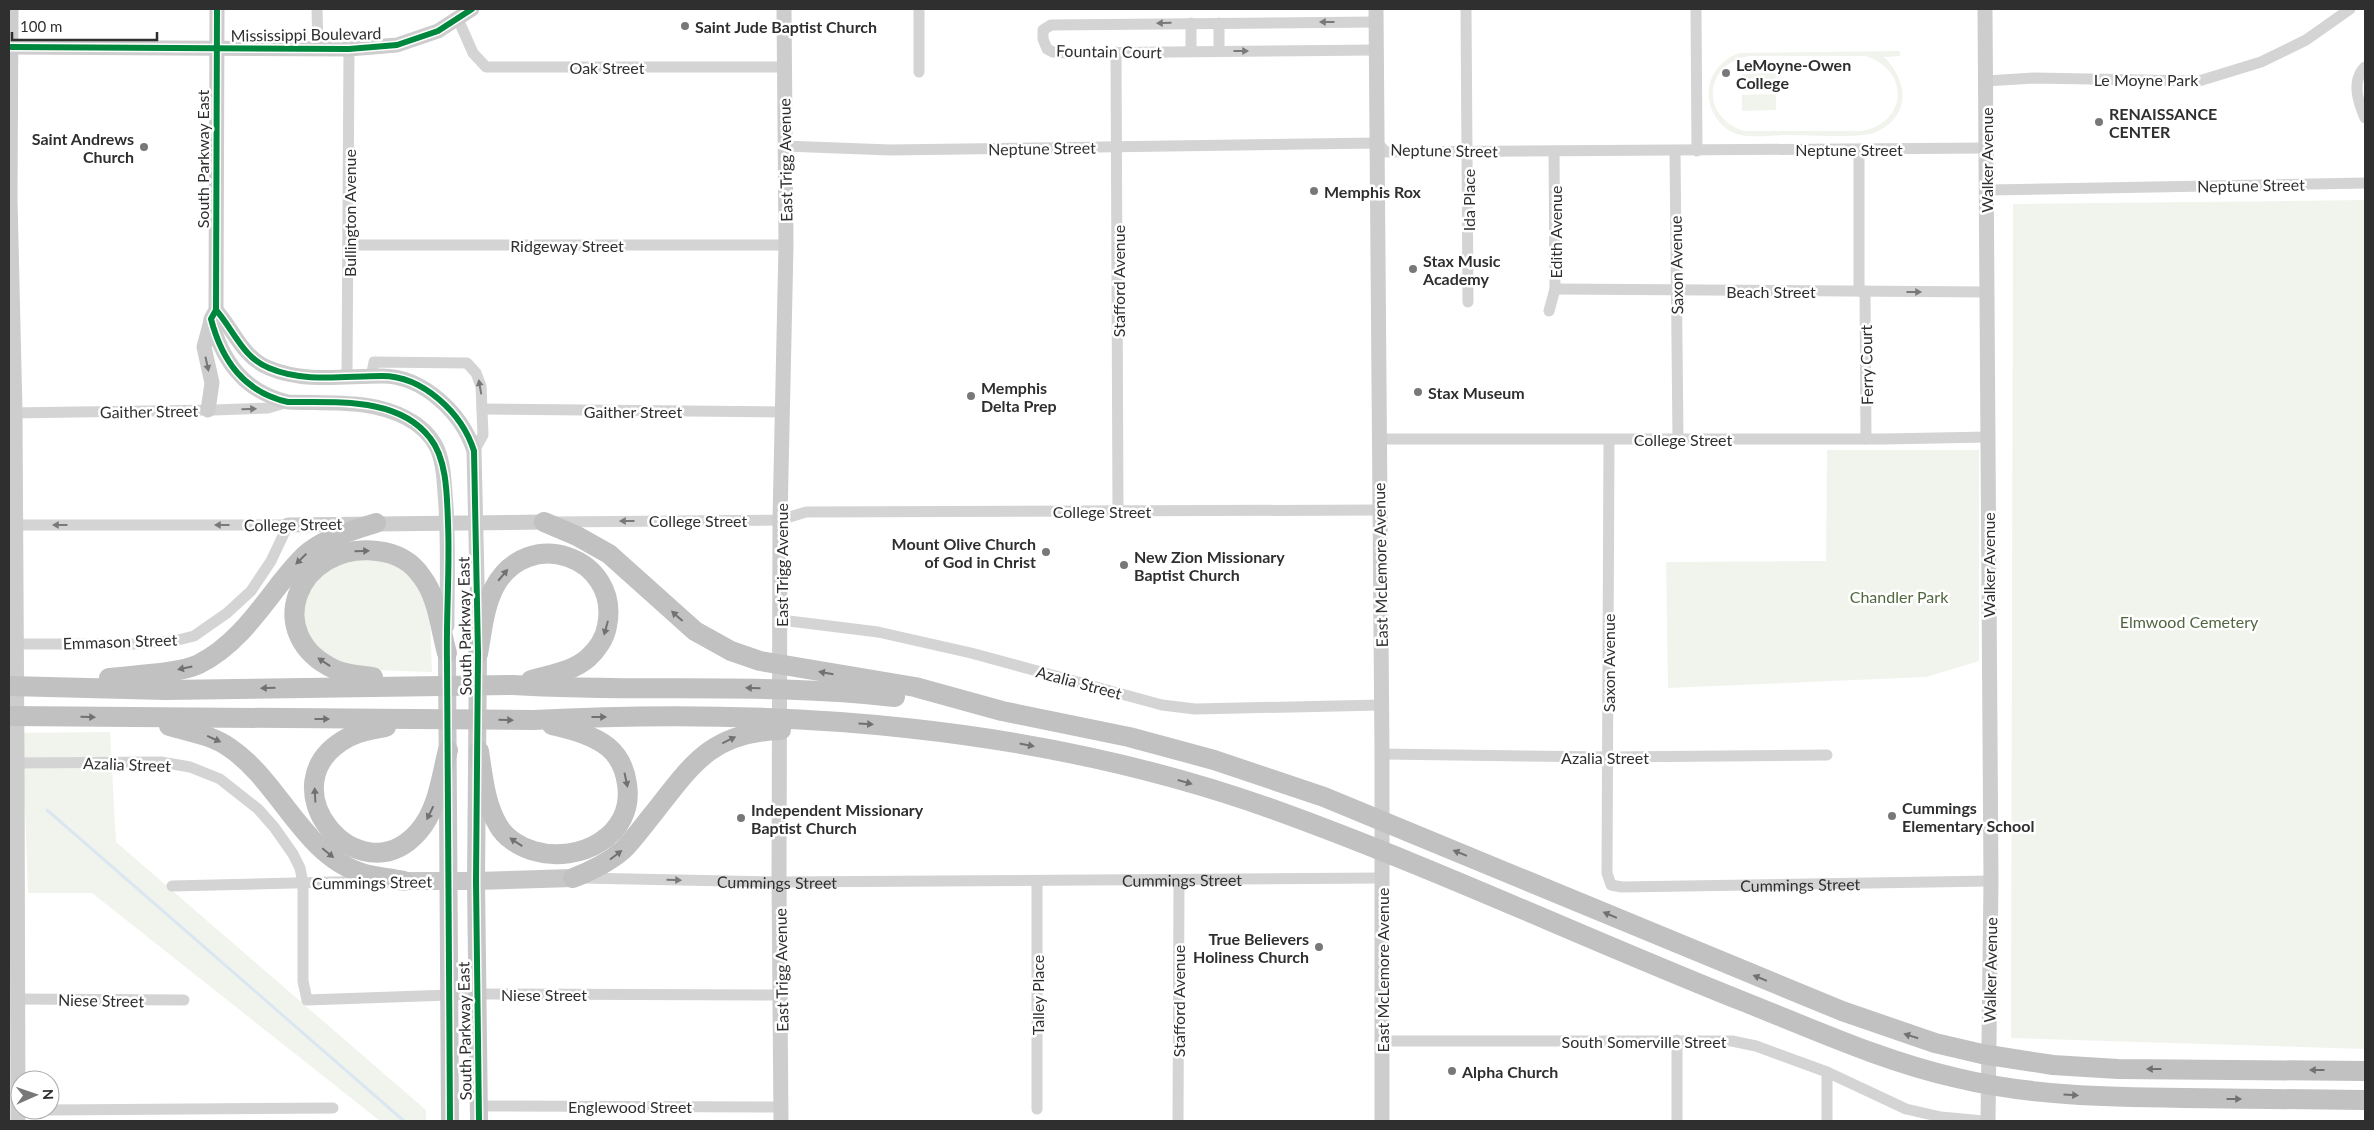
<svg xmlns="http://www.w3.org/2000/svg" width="2374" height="1130" viewBox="0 0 2374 1130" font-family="Lato,sans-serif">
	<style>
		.green { fill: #f1f4ed; fill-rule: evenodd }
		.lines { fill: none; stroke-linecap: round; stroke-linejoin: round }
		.stream { stroke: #dbe7f0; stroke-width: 3 }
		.street { stroke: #d4d4d4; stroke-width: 11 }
		.secondary { stroke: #cdcdcd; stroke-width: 15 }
		.primary { stroke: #c7c7c7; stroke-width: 18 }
		.highway { stroke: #c1c1c1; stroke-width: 20 }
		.cycleway-casing { stroke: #fff; stroke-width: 9 }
		.cycleway { stroke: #00873e; stroke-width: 6 }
		.oneway { fill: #797979 }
		.oneway2 { fill: #767676 }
		.oneway3 { fill: #717171 }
		.poi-dot { fill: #787878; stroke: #fff; stroke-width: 2 }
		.labels { text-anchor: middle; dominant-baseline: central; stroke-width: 5; stroke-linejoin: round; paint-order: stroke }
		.poi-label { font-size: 16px; font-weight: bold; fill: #2f2f2f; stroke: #fff; text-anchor: start }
		.street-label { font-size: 16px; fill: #2f2f2f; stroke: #fff }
		.park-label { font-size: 16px; fill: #516740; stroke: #fff }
	</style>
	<rect width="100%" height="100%" fill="#fff"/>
	<g class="green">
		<path d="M1900,51v5l-16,1c27,27 26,63 -13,77 -27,4 -56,1 -84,1 -15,0 -32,3 -46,0 -20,-4 -35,-26 -32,-46 2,-17 14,-30 30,-36zM1750,56h115c44,13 44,65 -2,75h-119c-45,-15 -40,-68 6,-75z"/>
		<polygon points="1776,73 1776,89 1742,90 1742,74"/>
		<polygon points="1776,94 1776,110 1742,111 1742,95"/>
		<polygon points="2365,200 2365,1049 2011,1038 2013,204"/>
		<polygon points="1827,450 1979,450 1979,661 1926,677 1668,688 1666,562 1826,561"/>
		<polygon points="383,557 418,581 430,617 432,672 372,670 334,661 310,638 303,618 307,587 344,559"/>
		<polygon points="110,732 116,842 426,1110 426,1121 380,1121 92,893 28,893 25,808 9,801 9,733"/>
	</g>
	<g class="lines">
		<polyline class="stream" points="47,810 404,1121"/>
		<g class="street">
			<polyline points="317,9 318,49"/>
			<polyline points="919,9 919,72"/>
			<polyline points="1466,9 1468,302"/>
			<polyline points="1696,9 1697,151"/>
			<polyline points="458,19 473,53 486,67 784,67"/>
			<polyline points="1376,22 1051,25 1043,30 1043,39 1047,49 1053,52 1067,53 1376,50"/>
			<polyline points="1191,23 1191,51"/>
			<polyline points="1219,23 1219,51"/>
			<polyline points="1116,52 1118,511"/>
			<path d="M2365,67c-14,14 -7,35 0,51"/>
			<polyline points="1986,81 2034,78 2199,81 2261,62 2306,40 2350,9"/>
			<polyline points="784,146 890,150 1377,143 1386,152 1986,148"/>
			<polyline points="1859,150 1859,291"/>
			<polyline points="1675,151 1678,439"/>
			<polyline points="1987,190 2365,183"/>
			<polyline points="349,245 786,245"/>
			<polyline points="1555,289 1987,292"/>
			<polyline points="1865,291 1866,439"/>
			<polyline points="1549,311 1555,289 1554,151"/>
			<polyline points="347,377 349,49"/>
			<polyline points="371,377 374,362 467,363 476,373 481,386 483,435 474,451"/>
			<polyline points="482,409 784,412"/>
			<polyline points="9,413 214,410 268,408 288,402"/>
			<polyline points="1379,439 1884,439 1988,437"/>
			<path id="s1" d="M1609,440l-2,433 4,12 11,2 369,-6"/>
			<polyline points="552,522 780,520 806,512 1379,510"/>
			<polyline points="15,525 288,525 271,561 251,591 227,613 194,636 174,641 133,644 16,644"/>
			<polyline points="781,620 878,632 971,653 1162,705 1195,709 1381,705"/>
			<polyline points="1382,754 1608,757 1827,755"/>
			<polyline points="17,763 161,762 190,767 220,779 258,809 274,827 293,854 300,868 303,883 303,981 307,1000 478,994 781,995"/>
			<path id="s2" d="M582,878l197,4 603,-4"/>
			<polyline points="1037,882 1037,1109"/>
			<polyline points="172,886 371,881"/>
			<polyline points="17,999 184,1000"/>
			<polyline points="1381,1041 1732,1041 1756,1046 1827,1072 1906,1109 1941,1117 1983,1121"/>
			<polyline points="1827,1072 1827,1121"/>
			<polyline points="479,1106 782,1107"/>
			<polyline points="50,1110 333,1108"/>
			<polyline points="1178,1121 1179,881"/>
			<polyline points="1677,1121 1677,1040"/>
		</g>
		<g class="secondary">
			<polyline points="11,9 10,199 15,412 17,763 18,1121"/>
			<path d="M217,9l-1,301 -5,9c11,42 33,73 77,83 25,1 51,0 76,3 28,4 60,16 73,43 6,14 7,30 8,45 4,44 2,89 2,133"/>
			<polyline points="1376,9 1382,754 1382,1121"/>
			<polyline points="1985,9 1991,881 1988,1121"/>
			<polyline points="11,47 349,49 397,45 438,31 472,9"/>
			<path d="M216,310c17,19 27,48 53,58 35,15 75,8 113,8 41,0 80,37 92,75l4,173"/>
			<polyline points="208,410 212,383 204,347 211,321"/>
			<polyline points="288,525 544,522"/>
			<polyline points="781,1121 779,882 780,520 786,245 784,9"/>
		</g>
		<g class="primary">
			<polyline points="447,653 450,1121"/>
			<polyline points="478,654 476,881 479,1121"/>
			<polyline points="404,881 476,881 573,878"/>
		</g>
		<g class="highway">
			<polyline points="544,522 577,536 609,554 695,631 731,651 760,661 915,687 1002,711 1129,737 1214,760 1324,797 1842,1011 1935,1043 1982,1054 2053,1065 2118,1069 2365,1071"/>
			<path d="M478,654c4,-22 6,-46 16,-66 33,-64 127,-31 113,38 -2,12 -10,24 -19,32 -16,14 -37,16 -57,22"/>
			<path d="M373,677c-12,-2 -26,-2 -37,-7 -76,-34 -39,-128 41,-119 19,2 35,11 45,26 16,21 18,51 25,76"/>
			<path d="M109,678c24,-3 69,-4 90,-14 34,-17 57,-49 80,-79 10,-12 19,-25 31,-34 19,-14 43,-21 66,-28"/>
			<path d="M9,686l156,4 348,-5c127,8 255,-3 382,12"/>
			<path d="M9,716l524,4c249,-13 505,5 742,90 158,57 311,129 467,191 71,28 140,60 215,77 74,18 151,19 227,20 61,1 121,1 181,2"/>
			<path d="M169,726c21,6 43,9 61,22 49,33 74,108 132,125 13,4 28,5 42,8"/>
			<path d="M386,727c-12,2 -26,4 -37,10 -88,46 10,164 70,94 19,-22 22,-54 29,-81"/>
			<path d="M479,751c4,25 6,52 19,74 7,13 22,22 36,26 45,13 101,-15 93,-67 -2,-14 -8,-28 -19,-37 -17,-13 -36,-17 -56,-22"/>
			<path d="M573,878c18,-7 35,-15 50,-28 11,-11 20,-24 30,-36 39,-50 59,-82 128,-84"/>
		</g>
		<g class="cycleway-casing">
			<g id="cycleway">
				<path d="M217,9l-1,301 -5,9c11,42 33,73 77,83 46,1 110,-6 142,36 17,21 17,58 18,85 2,46 -2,93 -1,139 1,153 2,306 3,459"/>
				<polyline points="11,47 349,49 397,45 438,31 472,9"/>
				<path d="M216,310c17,19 27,48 53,58 35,15 75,8 113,8 41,0 80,37 92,75l4,203 -2,227 3,240"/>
			</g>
		</g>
		<use href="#cycleway" class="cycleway"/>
	</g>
	<defs><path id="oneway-solid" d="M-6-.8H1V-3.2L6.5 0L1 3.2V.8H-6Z" transform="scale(1.25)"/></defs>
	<g class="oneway">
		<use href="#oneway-solid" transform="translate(1327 22) rotate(180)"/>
		<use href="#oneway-solid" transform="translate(1164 23) rotate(179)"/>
		<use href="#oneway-solid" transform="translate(1241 51)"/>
		<use href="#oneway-solid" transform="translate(1914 292)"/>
		<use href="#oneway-solid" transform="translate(480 387) rotate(-100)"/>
		<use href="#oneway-solid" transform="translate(249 409) rotate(-2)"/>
		<use href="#oneway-solid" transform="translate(627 521) rotate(180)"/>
		<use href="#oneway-solid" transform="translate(60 525) rotate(180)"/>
		<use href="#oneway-solid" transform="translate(222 525) rotate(180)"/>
		<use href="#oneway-solid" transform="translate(674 880) rotate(1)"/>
	</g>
	<use class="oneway2" href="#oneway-solid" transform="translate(207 364) rotate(78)"/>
	<g class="oneway3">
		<use href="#oneway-solid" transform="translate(362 551) rotate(-2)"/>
		<use href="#oneway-solid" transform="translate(301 559) rotate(136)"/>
		<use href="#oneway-solid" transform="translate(503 575) rotate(-50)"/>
		<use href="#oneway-solid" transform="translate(677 616) rotate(-138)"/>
		<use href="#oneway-solid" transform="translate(606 628) rotate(105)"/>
		<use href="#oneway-solid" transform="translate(324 662) rotate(-146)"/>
		<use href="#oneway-solid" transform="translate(185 668) rotate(168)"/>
		<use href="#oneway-solid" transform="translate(826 673) rotate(-170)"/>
		<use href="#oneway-solid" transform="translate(268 688) rotate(179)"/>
		<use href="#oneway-solid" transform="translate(753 688) rotate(-179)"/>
		<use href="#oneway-solid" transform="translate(88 717) rotate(1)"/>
		<use href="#oneway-solid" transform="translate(599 717)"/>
		<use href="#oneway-solid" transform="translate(322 719)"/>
		<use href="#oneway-solid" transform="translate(506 720) rotate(1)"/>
		<use href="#oneway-solid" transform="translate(866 724) rotate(4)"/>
		<use href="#oneway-solid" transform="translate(214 739) rotate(24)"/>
		<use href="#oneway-solid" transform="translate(729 740) rotate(-26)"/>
		<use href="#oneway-solid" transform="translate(1027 745) rotate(11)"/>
		<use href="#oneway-solid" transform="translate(626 780) rotate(78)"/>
		<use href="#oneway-solid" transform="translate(1185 782) rotate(16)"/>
		<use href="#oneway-solid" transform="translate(315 795) rotate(-93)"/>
		<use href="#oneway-solid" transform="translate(430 813) rotate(116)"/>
		<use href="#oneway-solid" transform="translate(516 842) rotate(-147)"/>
		<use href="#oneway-solid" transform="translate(328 853) rotate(39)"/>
		<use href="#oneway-solid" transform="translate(1460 853) rotate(-158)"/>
		<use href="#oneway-solid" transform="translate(616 855) rotate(-37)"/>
		<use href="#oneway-solid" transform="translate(1610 915) rotate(-157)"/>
		<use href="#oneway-solid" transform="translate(1760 978) rotate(-158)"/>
		<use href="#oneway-solid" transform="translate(1911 1036) rotate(-163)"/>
		<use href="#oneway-solid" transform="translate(2154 1069) rotate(-180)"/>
		<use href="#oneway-solid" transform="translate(2317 1070) rotate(-180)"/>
		<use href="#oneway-solid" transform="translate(2071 1095) rotate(4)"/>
		<use href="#oneway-solid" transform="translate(2234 1099)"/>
	</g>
	<g class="poi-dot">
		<circle cx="685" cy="26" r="5"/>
		<circle cx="1726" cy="73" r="5"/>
		<circle cx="2099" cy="122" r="5"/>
		<circle cx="144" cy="147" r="5"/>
		<circle cx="1314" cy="191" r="5"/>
		<circle cx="1413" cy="269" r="5"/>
		<circle cx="1418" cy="392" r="5"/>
		<circle cx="971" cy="396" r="5"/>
		<circle cx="1046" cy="552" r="5"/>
		<circle cx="1124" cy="565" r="5"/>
		<circle cx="1892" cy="816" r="5"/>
		<circle cx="741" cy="818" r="5"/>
		<circle cx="1319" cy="947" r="5"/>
		<circle cx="1452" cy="1071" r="5"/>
	</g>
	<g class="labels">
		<g class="poi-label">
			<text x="695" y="26">Saint Jude Baptist Church</text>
			<text x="1736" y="64">LeMoyne-Owen<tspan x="1736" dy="18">College</tspan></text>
			<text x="2109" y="113">RENAISSANCE<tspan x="2109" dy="18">CENTER</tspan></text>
			<text x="134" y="138" text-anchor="end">Saint Andrews<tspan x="134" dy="18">Church</tspan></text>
			<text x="1324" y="191">Memphis Rox</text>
			<text x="1423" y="260">Stax Music<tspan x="1423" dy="18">Academy</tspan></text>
			<text x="981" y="387">Memphis<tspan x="981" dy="18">Delta Prep</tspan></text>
			<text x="1428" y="392">Stax Museum</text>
			<text x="1036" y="543" text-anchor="end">Mount Olive Church<tspan x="1036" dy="18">of God in Christ</tspan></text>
			<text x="1134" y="556">New Zion Missionary<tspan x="1134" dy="18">Baptist Church</tspan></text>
			<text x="1902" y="807">Cummings<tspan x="1902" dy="18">Elementary School</tspan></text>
			<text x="751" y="809">Independent Missionary<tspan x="751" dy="18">Baptist Church</tspan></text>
			<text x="1309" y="938" text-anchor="end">True Believers<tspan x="1309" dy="18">Holiness Church</tspan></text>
			<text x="1462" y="1071">Alpha Church</text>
		</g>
		<g class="street-label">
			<text transform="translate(306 34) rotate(-1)">Mississippi Boulevard</text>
			<text transform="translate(1109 51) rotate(1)">Fountain Court</text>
			<text x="607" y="67">Oak Street</text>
			<text x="2146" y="79">Le Moyne Park</text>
			<text transform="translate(1042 148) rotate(-1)">Neptune Street</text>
			<text x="1849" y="149">Neptune Street</text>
			<text transform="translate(1444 150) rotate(1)">Neptune Street</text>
			<text transform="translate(202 159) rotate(-90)">South Parkway East</text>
			<text transform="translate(785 160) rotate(-91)">East Trigg Avenue</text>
			<text transform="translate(1986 160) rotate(-90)">Walker Avenue</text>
			<text transform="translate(2251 185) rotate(-1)">Neptune Street</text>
			<text transform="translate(1468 200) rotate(-90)">Ida Place</text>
			<text transform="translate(349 213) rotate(-90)">Bullington Avenue</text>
			<text transform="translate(1555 232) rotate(-90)">Edith Avenue</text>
			<text x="567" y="245">Ridgeway Street</text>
			<text transform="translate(1676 265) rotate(-91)">Saxon Avenue</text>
			<text transform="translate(1118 281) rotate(-90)">Stafford Avenue</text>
			<text x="1771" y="291">Beach Street</text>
			<text transform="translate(1866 365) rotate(-91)">Ferry Court</text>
			<text transform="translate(149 411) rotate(-1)">Gaither Street</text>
			<text x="633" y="411">Gaither Street</text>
			<text x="1683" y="439">College Street</text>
			<text x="1102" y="511">College Street</text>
			<text x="698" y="520">College Street</text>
			<text transform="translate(293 524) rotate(-1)">College Street</text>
			<text transform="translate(781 565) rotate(-90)">East Trigg Avenue</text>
			<text transform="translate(1380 565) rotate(-91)">East McLemore Avenue</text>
			<text transform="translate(1988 565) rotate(-90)">Walker Avenue</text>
			<text transform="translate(464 626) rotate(-91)">South Parkway East</text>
			<text transform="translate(120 641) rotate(-2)">Emmason Street</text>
			<text transform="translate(1608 663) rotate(-90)">Saxon Avenue</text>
			<text transform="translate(1079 682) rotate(15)">Azalia Street</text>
			<text x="1605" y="757">Azalia Street</text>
			<text transform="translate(127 764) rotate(2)">Azalia Street</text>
			<text stroke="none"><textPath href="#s2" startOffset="195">Cummings Street</textPath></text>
			<text stroke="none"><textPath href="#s2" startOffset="600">Cummings Street</textPath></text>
			<text transform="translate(372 882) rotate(-1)">Cummings Street</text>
			<text stroke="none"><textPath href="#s1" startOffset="635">Cummings Street</textPath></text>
			<text transform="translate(781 970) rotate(-91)">East Trigg Avenue</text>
			<text transform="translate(1382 970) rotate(-90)">East McLemore Avenue</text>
			<text transform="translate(1990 970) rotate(-89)">Walker Avenue</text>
			<text x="544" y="994">Niese Street</text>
			<text transform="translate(1037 995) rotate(-90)">Talley Place</text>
			<text transform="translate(101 1000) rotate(1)">Niese Street</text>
			<text transform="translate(1178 1001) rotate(-90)">Stafford Avenue</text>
			<text transform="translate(464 1031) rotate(-91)">South Parkway East</text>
			<text x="1644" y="1041">South Somerville Street</text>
			<text x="630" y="1106">Englewood Street</text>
		</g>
		<g class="park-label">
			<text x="1899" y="596">Chandler Park</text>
			<text x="2189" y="621">Elmwood Cemetery</text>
		</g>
	</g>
	<rect width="2374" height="1130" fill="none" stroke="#2f2f2f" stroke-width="20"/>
	<g transform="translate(35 1095) rotate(88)"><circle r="24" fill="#ffffff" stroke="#acacac"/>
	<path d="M0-4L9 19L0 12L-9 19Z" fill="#787878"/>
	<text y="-8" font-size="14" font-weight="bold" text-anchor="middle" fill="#2f2f2f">N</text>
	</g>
	<path d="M12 32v8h145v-8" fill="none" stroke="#2f2f2f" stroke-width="2.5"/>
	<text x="20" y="32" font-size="15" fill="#2f2f2f" stroke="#ffffff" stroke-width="4" paint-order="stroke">100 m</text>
</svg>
